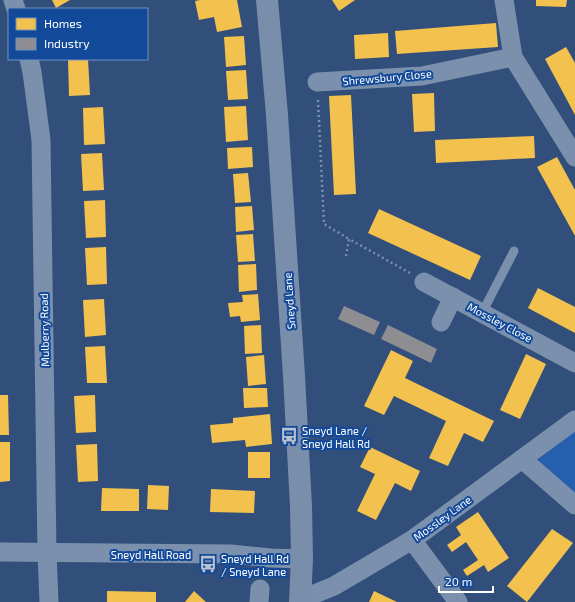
<svg xmlns="http://www.w3.org/2000/svg" width="575" height="602" viewBox="0 0 575 602" font-family="'Exo 2',sans-serif">
	<style>
		.green { fill: #275faf }
		.homes { fill: #f2c14e }
		.industry { fill: #8d8d92 }
		.lines { fill: none; stroke-linecap: round; stroke-linejoin: round }
		.path { stroke: #7b90ad; stroke-width: 2.5; stroke-dasharray: 2 3; stroke-linecap: butt }
		.service { stroke: #7b90ad; stroke-width: 9 }
		.minor { stroke: #7b90ad; stroke-width: 19 }
		.primary { stroke: #798eaa; stroke-width: 22 }
		.labels { text-anchor: middle; dominant-baseline: central; stroke-width: 4; stroke-linejoin: round; paint-order: stroke }
		.street-label { font-size: 11px; fill: #fff; stroke: #124999 }
		.poi-label { font-size: 11px; fill: #fff; stroke: #124999; text-anchor: start }
	</style>
	<rect width="100%" height="100%" fill="#314f7a"/>
	<polygon class="green" points="575,430 575,493 538,460"/>
	<g class="homes">
		<polygon points="52,0 70,0 56,8"/>
		<polygon points="200,0 237,0 242,27 217,32 214,17 199,20 195,1"/>
		<polygon points="332,0 355,0 339,11"/>
		<polygon points="536,0 567,0 566,7 536,6"/>
		<polygon points="496,23 498,47 397,54 395,31"/>
		<polygon points="388,33 389,57 355,59 354,35"/>
		<polygon points="244,36 246,65 226,67 224,37"/>
		<polygon points="566,47 575,63 575,115 545,59"/>
		<polygon points="68,59 88,59 90,95 69,96"/>
		<polygon points="246,70 248,99 228,100 226,71"/>
		<polygon points="434,93 435,131 414,132 412,94"/>
		<polygon points="351,95 356,194 334,195 329,96"/>
		<polygon points="246,106 248,140 226,142 224,107"/>
		<polygon points="103,107 105,144 84,145 83,108"/>
		<polygon points="534,136 535,158 436,163 435,140"/>
		<polygon points="252,147 253,167 228,169 227,148"/>
		<polygon points="102,153 104,190 83,191 81,154"/>
		<polygon points="557,157 575,190 575,236 537,167"/>
		<polygon points="248,173 251,202 235,203 233,174"/>
		<polygon points="105,200 106,237 86,238 84,201"/>
		<polygon points="252,206 254,230 236,232 235,207"/>
		<polygon points="379,209 481,256 470,280 368,233"/>
		<polygon points="253,234 255,261 238,262 236,235"/>
		<polygon points="106,247 107,284 87,285 85,248"/>
		<polygon points="256,264 257,290 239,292 238,265"/>
		<polygon points="538,288 575,307 575,333 528,308"/>
		<polygon points="258,294 260,320 241,322 240,316 230,317 228,303 243,302 242,295"/>
		<polygon points="104,299 106,335 85,337 83,300"/>
		<polygon points="261,325 262,353 245,354 244,326"/>
		<polygon points="105,346 107,383 87,383 85,347"/>
		<polygon points="391,350 413,361 405,378 494,421 483,442 464,433 448,466 429,458 446,421 394,396 384,415 364,406"/>
		<polygon points="526,354 546,364 520,419 500,410"/>
		<polygon points="264,355 266,384 248,386 246,357"/>
		<polygon points="243,388 267,388 268,407 244,408"/>
		<polygon points="0,395 8,395 9,435 0,435"/>
		<polygon points="95,395 96,432 76,433 74,396"/>
		<polygon points="270,414 272,444 246,447 245,440 212,443 210,425 233,423 233,418"/>
		<polygon points="0,442 10,442 10,481 0,482"/>
		<polygon points="97,444 98,481 78,482 76,445"/>
		<polygon points="370,447 420,471 411,491 395,483 376,520 357,511 375,474 360,467"/>
		<rect x="248" y="452" width="22" height="26"/>
		<polygon points="148,485 169,486 168,510 147,509"/>
		<polygon points="102,488 139,489 139,511 101,511"/>
		<polygon points="211,489 255,491 254,513 210,512"/>
		<polygon points="478,512 509,558 488,572 484,565 467,576 463,570 478,560 466,542 452,552 447,545 461,535 456,527"/>
		<polygon points="552,529 573,543 527,602 507,586"/>
		<polygon points="107,591 156,592 156,602 107,602"/>
		<polygon points="194,591 206,602 185,602"/>
		<polygon points="374,591 397,602 369,602"/>
	</g>
	<g class="industry">
		<polygon points="344,306 380,322 374,335 338,319"/>
		<polygon points="388,325 437,349 431,363 381,339"/>
	</g>
	<g class="lines">
		<g class="path">
			<polyline points="318,100 324,224 349,239"/>
			<polyline points="346,256 349,239 410,273"/>
		</g>
		<polyline class="service" points="482,313 514,251"/>
		<g class="minor">
			<polyline points="13,0 16,9"/>
			<polyline points="504,0 513,57 575,157"/>
			<polyline points="29,59 32,72 41,140 47,553 49,602"/>
			<polyline points="317,82 422,76 513,57"/>
			<polyline points="424,282 575,363"/>
			<polyline points="441,322 453,297"/>
			<polyline points="522,459 575,505"/>
			<polyline points="412,540 458,602"/>
			<polyline points="0,552 231,554 271,558 302,559"/>
			<polyline points="300,600 334,586 412,540 575,420"/>
			<polyline points="259,602 260,589"/>
		</g>
		<polyline class="primary" points="267,0 277,115 294,376 301,506 302,559 300,602"/>
	</g>
	<defs>
		<g id="bus-bare" transform="scale(1.38)"><path d="M-5-6H5V4H4V6H2V4H-2V6H-4V4H-5ZM-3.5-4V0h7V-4ZM-3.5 1.2v1.5H-2V1.2ZM2 1.2v1.5H3.5V1.2Z" fill="#b7c1d0" stroke="#124999" stroke-width="2.5" paint-order="stroke"/></g>
	</defs>
	<g fill-rule="evenodd">
		<use href="#bus-bare" x="289" y="436"/>
		<use href="#bus-bare" x="208" y="564"/>
	</g>
	<g class="labels">
		<g class="street-label">
			<text transform="translate(387 77) rotate(-5)">Shrewsbury Close</text>
			<text transform="translate(289 301) rotate(-94)">Sneyd Lane</text>
			<text transform="translate(500 322) rotate(28)">Mossley Close</text>
			<text transform="translate(44 330) rotate(-91)">Mulberry Road</text>
			<text transform="translate(442 518) rotate(-36)">Mossley Lane</text>
			<text x="151" y="554">Sneyd Hall Road</text>
		</g>
		<g class="poi-label">
			<text x="302" y="430">Sneyd Lane /<tspan x="302" dy="13">Sneyd Hall Rd</tspan></text>
			<text x="221" y="558">Sneyd Hall Rd<tspan x="221" dy="13">/ Sneyd Lane</tspan></text>
		</g>
	</g>
	<rect x="8" y="8" width="140" height="52" fill="#124999" stroke="#7192c2"/>
	<rect x="16" y="18" width="20" height="12" fill="#f2c14e" stroke="#7192c2"/>
	<text x="44" y="28" font-size="12" fill="#ffffff">Homes</text>
	<rect x="16" y="38" width="20" height="12" fill="#8d8d92" stroke="#7192c2"/>
	<text x="44" y="48" font-size="12" fill="#ffffff">Industry</text>
	<path d="M439 586v6h54v-6" fill="none" stroke="#ffffff" stroke-width="2"/>
	<text x="445" y="586" font-size="12" fill="#ffffff" stroke="#124999" stroke-width="3" paint-order="stroke">20 m</text>
</svg>
